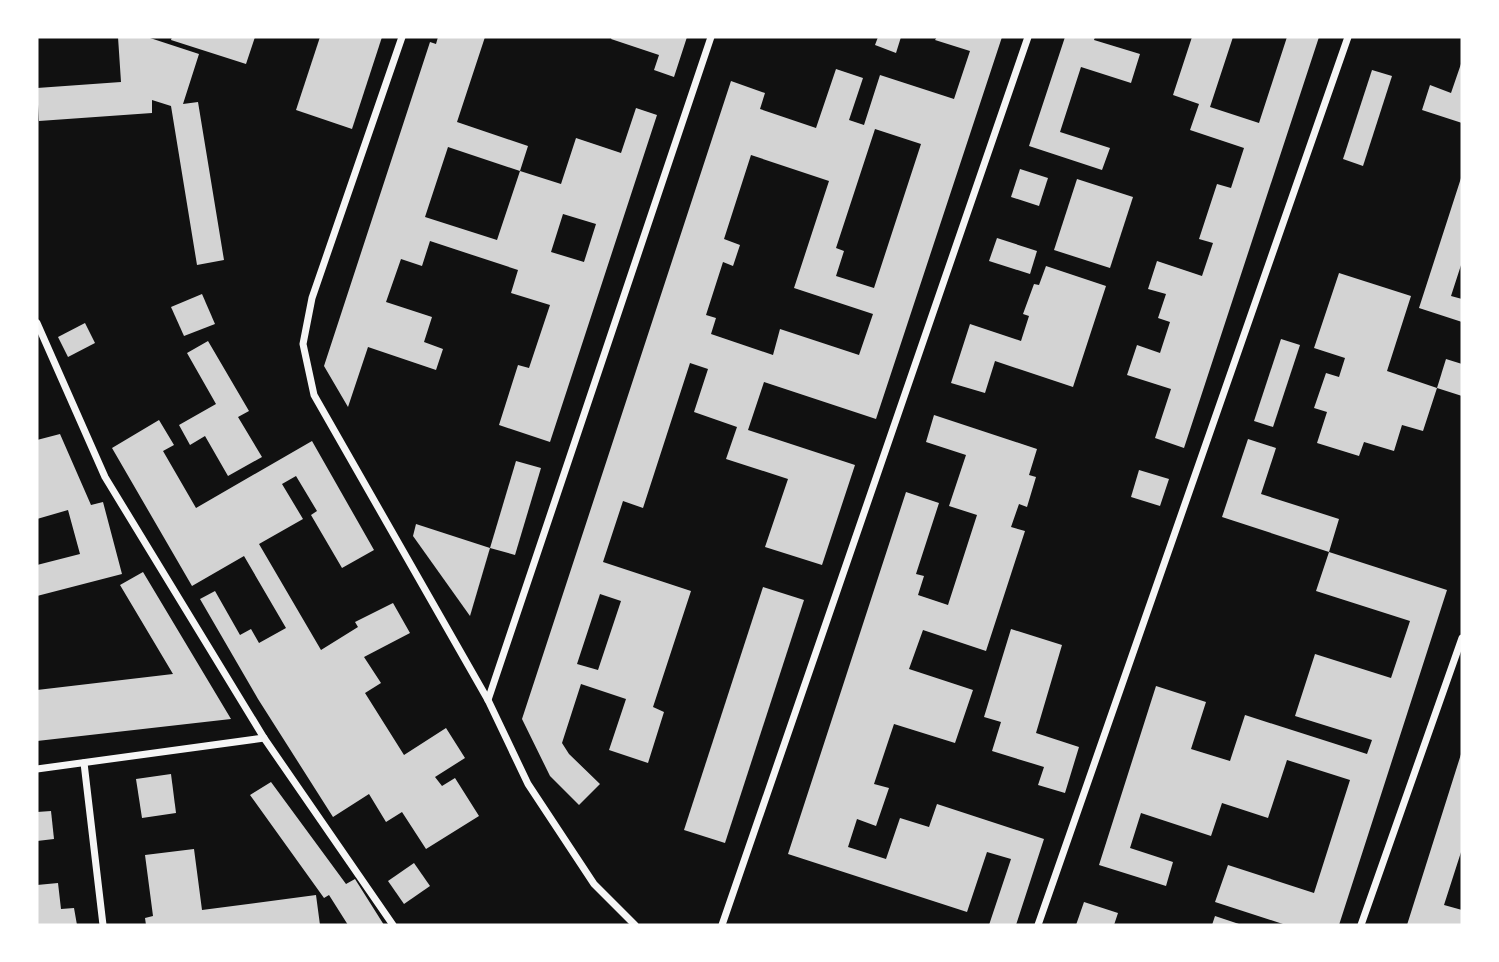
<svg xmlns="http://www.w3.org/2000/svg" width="1499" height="962" viewBox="0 0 1499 962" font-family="Overpass,sans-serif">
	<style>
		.building { fill: #d3d3d3; fill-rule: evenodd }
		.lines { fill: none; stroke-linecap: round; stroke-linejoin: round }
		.minor { stroke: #f5f5f5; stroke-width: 7 }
	</style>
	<rect width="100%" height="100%" fill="#111"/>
	<g class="building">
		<polygon points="118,37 147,37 199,54 183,104 198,102 224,260 197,265 171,106 152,100 152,113 39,121 37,88 121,82"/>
		<polygon points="172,37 255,37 246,64 171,40"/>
		<polygon points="320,37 382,37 352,129 296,110"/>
		<path d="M438,37h47l-28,85 71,24 -8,25 -72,-24 -23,70 72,23 23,-69 41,13 15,-46 45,15 15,-45 21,7 -107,327 -51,-17 19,-60 11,3 21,-63 -39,-12 7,-23 -88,-29 -8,25 -21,-7 -15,43 46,15 -8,25 19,7 -7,21 -68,-23 -20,60 -24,-41 106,-324 6,2zM563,214l33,10 -12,38 -33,-10z"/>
		<polygon points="612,37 687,37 674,77 654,70 659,55 611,39"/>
		<polygon points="878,37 901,37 896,53 875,45"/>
		<path d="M937,37h65l-126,382 -112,-37 -16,48 107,35 -33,100 -57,-18 23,-68 -62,-20 11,-32 -43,-15 14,-43 -18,-6 -47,145 -20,-7 -20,61 88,29 -38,116 11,5 -16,51 -39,-13 17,-51 -45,-15 -19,59 7,11 31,30 -21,21 -29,-29 -28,-57 209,-638 34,12 -5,16 56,19 20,-59 27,9 -14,42 15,5 16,-50 74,24 16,-48 -35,-11zM875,129l46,15 -47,144 -38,-12 8,-25 -8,-3zM751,155l78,26 -35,107 79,26 -14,41 -79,-26 -7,26 -62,-21 5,-16 -10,-3 17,-53 10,4 7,-21 -16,-6zM600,594l21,7 -23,69 -21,-6z"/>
		<polygon points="1065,37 1095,37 1094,40 1140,54 1131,83 1081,67 1060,132 1110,148 1102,170 1029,146"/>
		<polygon points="1192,37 1233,37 1210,107 1259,123 1287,37 1319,37 1184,448 1155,438 1171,389 1127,375 1137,345 1160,353 1170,322 1158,318 1166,294 1148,289 1157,261 1202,276 1213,243 1199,239 1217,184 1231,188 1244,148 1190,130 1199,104 1173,95"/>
		<polygon points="1462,61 1462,123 1422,110 1430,85 1451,93"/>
		<polygon points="1372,70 1392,76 1363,166 1343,159"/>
		<polygon points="1020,169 1048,178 1039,206 1011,197"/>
		<polygon points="1462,175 1462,262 1451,296 1462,299 1462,322 1419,308"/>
		<polygon points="1077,179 1133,197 1110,268 1054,250"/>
		<polygon points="997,238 1037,251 1030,274 989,261"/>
		<polygon points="1046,266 1106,286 1073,387 995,361 985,393 951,383 970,324 1021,341 1029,316 1023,314 1034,284 1039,285"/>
		<polygon points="1339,273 1411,296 1387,371 1437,388 1423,431 1402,425 1394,451 1364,442 1359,456 1317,443 1327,412 1314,408 1326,373 1339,377 1345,358 1314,348"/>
		<polygon points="202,294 215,324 184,336 171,307"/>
		<polygon points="85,323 95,343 68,357 58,337"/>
		<polygon points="1281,339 1300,345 1273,427 1254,421"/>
		<polygon points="208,341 249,411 238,417 262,457 228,476 205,436 190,445 179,425 216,404 187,353"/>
		<polygon points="1446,359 1462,364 1462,396 1437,388"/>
		<polygon points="934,415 1037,449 1029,475 1036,477 1027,507 1019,504 1011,527 1025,531 986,651 923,630 909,669 973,690 955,743 894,724 874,784 889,788 876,826 857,819 848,847 886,859 900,818 929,827 937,804 1044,839 1016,925 989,925 1011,859 987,852 967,912 788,854 906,492 939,503 916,574 924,576 918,595 948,605 977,515 949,506 966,455 926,442"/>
		<polygon points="159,420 174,445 163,451 196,508 312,441 374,550 342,568 311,515 317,511 296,476 282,484 303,519 259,544 321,650 358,627 355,622 393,603 410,633 364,657 381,683 365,693 404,755 446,728 465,758 435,777 442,786 455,778 479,816 426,849 402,812 386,822 369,794 333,817 258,699 200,599 215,591 240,635 251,629 259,643 286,628 244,556 192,586 112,448"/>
		<polygon points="60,434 91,505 103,502 122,574 37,596 37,565 80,554 68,510 37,519 37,440"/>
		<polygon points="1248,439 1276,448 1261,494 1339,519 1329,552 1222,517"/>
		<polygon points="516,461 541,468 515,555 490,548"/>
		<polygon points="1139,470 1169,479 1160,506 1131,497"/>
		<polygon points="416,524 490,548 470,616 413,536"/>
		<polygon points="1329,552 1447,590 1339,925 1286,925 1215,902 1228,865 1314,893 1350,780 1287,760 1268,818 1222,803 1211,836 1141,813 1130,848 1173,862 1166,886 1099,865 1156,686 1206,702 1191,749 1230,761 1245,715 1367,754 1372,740 1295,716 1315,654 1391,678 1410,621 1316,591"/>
		<polygon points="143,572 231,719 37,741 37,690 173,674 120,585"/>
		<polygon points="763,587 804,600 725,843 684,830"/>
		<polygon points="1011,629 1062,645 1036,733 1079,747 1065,793 1038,785 1044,767 992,751 1001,722 984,717"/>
		<polygon points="1462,751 1462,849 1444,905 1462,910 1462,925 1407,925"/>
		<polygon points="171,774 176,813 142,818 136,779"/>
		<polygon points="271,782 346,884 355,879 384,925 348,925 329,895 324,898 250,795"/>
		<polygon points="51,811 54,839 37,841 37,812"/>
		<polygon points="194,849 202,910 316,895 320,925 146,925 145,918 153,916 145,855"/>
		<polygon points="414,863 430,886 404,904 388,881"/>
		<polygon points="58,883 61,909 74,908 77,925 37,925 37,885"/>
		<polygon points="1084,902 1118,913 1114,925 1076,925"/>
		<polygon points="1215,916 1242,925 1212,925"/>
	</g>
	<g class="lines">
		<g class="minor">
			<polyline points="402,37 312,298 303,344 314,395 488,700 528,784 594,884 635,925"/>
			<polyline points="37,323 105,477 264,738 393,925"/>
			<polyline points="488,700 711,37"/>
			<polyline points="84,763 103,925"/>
			<polyline points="37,769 264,738"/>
			<polyline points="722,925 1028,37"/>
			<polyline points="1038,925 1348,37"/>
			<polyline points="1361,925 1462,638"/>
		</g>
	</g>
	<rect width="1499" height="962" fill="none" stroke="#ffffff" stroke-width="77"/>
</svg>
